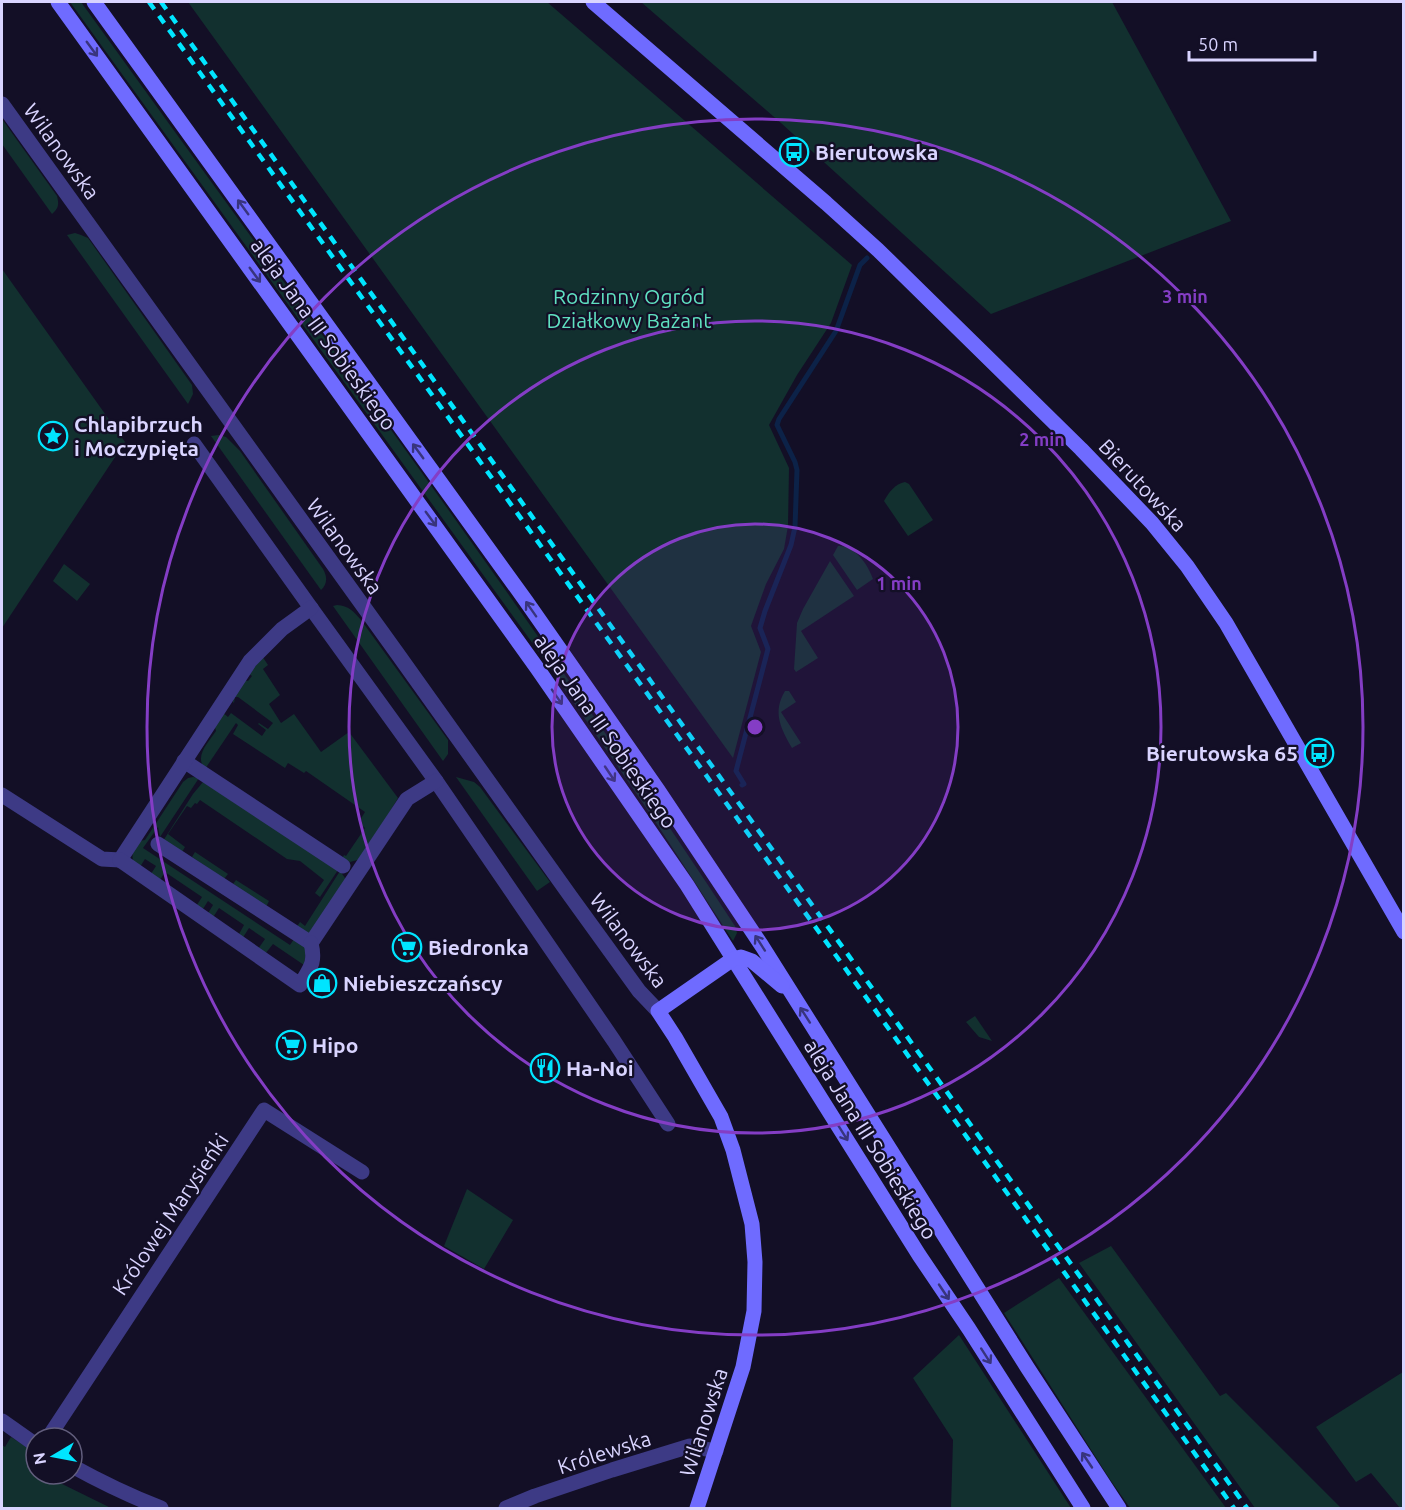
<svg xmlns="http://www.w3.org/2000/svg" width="1405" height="1510" viewBox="0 0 1405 1510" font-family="Ubuntu,sans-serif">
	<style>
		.green { fill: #12302f }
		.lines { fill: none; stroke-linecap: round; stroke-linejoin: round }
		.stream { stroke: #0c2248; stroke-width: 5 }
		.street { stroke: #3d3a85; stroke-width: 15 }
		.secondary { stroke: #6f6bff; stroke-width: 15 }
		.rail { stroke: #00e5ff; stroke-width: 4.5; stroke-dasharray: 9 8; stroke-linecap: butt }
		.oneway { stroke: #38347d }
		.ring { fill: none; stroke: #843dc5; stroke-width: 3 }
		.labels { text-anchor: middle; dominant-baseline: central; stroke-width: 4.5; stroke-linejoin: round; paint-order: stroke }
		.street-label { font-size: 21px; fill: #d9d4ff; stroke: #130f26 }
		.poi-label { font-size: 21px; font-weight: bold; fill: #d9d4ff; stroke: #130f26; text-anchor: start }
		.park-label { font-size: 21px; fill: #5fe0c0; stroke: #130f26 }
		.centre { fill: #843dc5; stroke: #130f26; stroke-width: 3 }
		.ring-label { font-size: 18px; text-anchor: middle; font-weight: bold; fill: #843dc5; stroke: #130f26; stroke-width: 4.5; stroke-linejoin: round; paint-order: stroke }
	</style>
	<rect width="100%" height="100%" fill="#130f26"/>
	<g class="green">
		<path d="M70,2h11c220,306 447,608 654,924l2,7 -4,8 -84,-129 -103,-150z"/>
		<polygon points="188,2 547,2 852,265 831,323 797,375 769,425 789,468 788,526 784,549 766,584 751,626 761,652 733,758"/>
		<polygon points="641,2 1112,2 1231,221 991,314 781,123"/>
		<path d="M2,119l55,77c2,8 2,12 -5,18l-50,-70z"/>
		<polygon points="75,233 81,235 88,238 192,385 193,394 188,404 67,235"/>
		<polygon points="2,269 125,442 2,628"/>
		<path d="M219,435l7,2 14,14 83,118c4,7 5,15 -2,21l-110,-154z"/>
		<path d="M905,482l4,2 24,36 -25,16 -24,-35c5,-9 11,-17 21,-19z"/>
		<path d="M838,546c17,-1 30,19 35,33l-16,11 -24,-35z"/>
		<polygon points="830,561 854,596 801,631 818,658 796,672 794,669 797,623 803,609"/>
		<polygon points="64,564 90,584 77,601 53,581"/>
		<path d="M337,605c12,1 16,6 24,15l87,120v14l-5,7 -110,-155z"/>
		<path d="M262,656l6,9 -5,4 17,26 -11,9 12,19 13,-9 27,38 28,-20 49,66 -28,47 -3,-2 -2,5 2,1 -6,10 -11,3 -8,-3 2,-4 2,1 19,-28 -5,-4 2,-3 -2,-1 5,-8 -59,-41 -2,2 -16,-10 -3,5 -52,-34 5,-9 -2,-2 -31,46c-11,-13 3,-26 11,-38l-2,-7 8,-12 6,5 3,-4 31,23 4,-6 -8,-6 1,-1 9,6 5,-6 -35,-26h-3l-1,6 -1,-1 1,-6 10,-16 4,1 4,-5 -4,-3z"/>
		<path d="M785,691h4l7,11 -15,10 20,31 -9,5c-11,-19 -20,-36 -7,-57z"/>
		<path d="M193,777l6,1 -39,59 -2,-10 -15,21 147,97 4,-6 13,8 -3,18 -31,-21 -8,10 -7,-5 7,-10 -16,-11 -7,11 -4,-3 6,-11 -25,-17 -7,11 -5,-4 6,-10 -5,-4 -7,11 -6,-4 7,-11 -37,-25 -7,11 -9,-6 7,-11 -11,-7 -7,11c-9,-15 -6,-16 2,-29l5,-1 38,-58 5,-4z"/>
		<polygon points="456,777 474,782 480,787 550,882 537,891"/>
		<polygon points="203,782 338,870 320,897 315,893 324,880 300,861 287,859 200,800 197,804 195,803 191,808 187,806 168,834 185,847 182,852 163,841 193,794"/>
		<polygon points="195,852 228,874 224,879 192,857"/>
		<polygon points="340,871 345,878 346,883 310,934 296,928 300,922 305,926"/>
		<polygon points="236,880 269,901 266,907 233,884"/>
		<polygon points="975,1016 992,1041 979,1037 966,1022"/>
		<polygon points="467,1189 513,1220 484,1269 444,1246"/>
		<polygon points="1111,1246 1220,1396 1226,1393 1341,1508 1255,1508 1079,1263"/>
		<polygon points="1059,1278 1226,1508 1130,1508 1109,1478 1004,1313"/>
		<polygon points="959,1335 1071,1508 951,1508 953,1440 913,1378"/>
		<polygon points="1403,1372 1404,1508 1400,1508 1371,1473 1356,1482 1316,1427"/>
		<polygon points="11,1437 36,1453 36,1474 60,1474 56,1481 111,1508 2,1508 2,1445 5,1447"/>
	</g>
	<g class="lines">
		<polyline class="stream" points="742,785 744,784 736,771 768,649 760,628 765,611 791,545 795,527 797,470 795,462 777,425 779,419 836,331 860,265 867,258"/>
		<g class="street">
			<polyline points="2,104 397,653 571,897 639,991 658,1011"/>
			<polyline points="194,444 311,608 436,781 614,1041 668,1124"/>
			<polyline points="184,761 343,866"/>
			<polyline points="2,795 102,859 120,860"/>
			<polyline points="158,844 311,943 407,799 436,781"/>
			<polyline points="120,860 250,661 282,629 311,608"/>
			<path d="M120,860l180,125c10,-17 16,-22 11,-42"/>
			<polyline points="2,1421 36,1445"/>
			<polyline points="48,1438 264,1110 362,1172"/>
			<path d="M72,1466c29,16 58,30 89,42"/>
			<polyline points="506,1508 535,1496 612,1470 690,1446 716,1451"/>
		</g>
		<g class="secondary">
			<polyline points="58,2 537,668 687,885 919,1255 969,1329 1083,1508"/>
			<polyline points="94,2 526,601 658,790 762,946 1027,1367 1119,1508"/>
			<polyline points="593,2 826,203 878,250 1081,449 1152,523 1187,566 1226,623 1404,932"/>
			<polyline points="697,1508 743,1367 754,1311 755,1262 752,1224 733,1150 721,1117 675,1037 658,1011 733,959 741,957 752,961 782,986"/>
		</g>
		<g class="rail">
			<polyline points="149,2 1234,1508"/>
			<polyline points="161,2 1247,1508"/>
		</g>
	</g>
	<defs><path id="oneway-shaft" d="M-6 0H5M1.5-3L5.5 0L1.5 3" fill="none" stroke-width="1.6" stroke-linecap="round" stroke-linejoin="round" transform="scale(1.5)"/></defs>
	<g class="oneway">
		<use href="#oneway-shaft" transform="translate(92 49) rotate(54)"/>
		<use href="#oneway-shaft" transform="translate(243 207) rotate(-126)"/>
		<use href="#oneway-shaft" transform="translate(255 275) rotate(54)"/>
		<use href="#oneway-shaft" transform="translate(418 451) rotate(-126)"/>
		<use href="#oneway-shaft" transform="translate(431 519) rotate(54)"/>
		<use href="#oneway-shaft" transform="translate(531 609) rotate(-125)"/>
		<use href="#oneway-shaft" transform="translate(557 697) rotate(55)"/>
		<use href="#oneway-shaft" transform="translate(610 774) rotate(56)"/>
		<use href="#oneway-shaft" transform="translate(760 943) rotate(-123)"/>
		<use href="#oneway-shaft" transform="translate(805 1015) rotate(-123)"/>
		<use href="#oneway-shaft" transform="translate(843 1133) rotate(58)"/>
		<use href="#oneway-shaft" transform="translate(944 1292) rotate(56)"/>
		<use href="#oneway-shaft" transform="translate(986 1356) rotate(57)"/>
		<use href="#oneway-shaft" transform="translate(1087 1460) rotate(-124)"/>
	</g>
	<circle cx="755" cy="727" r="203" fill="#843dc5" fill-opacity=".12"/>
	<g class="ring">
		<circle cx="755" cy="727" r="203"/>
		<circle cx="755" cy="727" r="406"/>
		<circle cx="755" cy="727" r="608"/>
	</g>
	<defs>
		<g id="bus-ring" transform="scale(1.5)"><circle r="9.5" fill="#130f26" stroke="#00e5ff" stroke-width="1.5"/><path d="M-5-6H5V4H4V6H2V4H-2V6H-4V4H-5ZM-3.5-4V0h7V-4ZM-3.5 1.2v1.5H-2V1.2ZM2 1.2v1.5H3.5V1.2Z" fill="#00e5ff"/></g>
		<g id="sight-ring" transform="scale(1.5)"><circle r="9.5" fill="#130f26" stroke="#00e5ff" stroke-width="1.5"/><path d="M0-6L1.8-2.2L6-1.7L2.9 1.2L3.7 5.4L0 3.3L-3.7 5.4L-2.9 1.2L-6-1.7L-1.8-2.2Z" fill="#00e5ff"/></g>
		<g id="supermarket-ring" transform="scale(1.5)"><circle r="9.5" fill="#130f26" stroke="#00e5ff" stroke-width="1.5"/><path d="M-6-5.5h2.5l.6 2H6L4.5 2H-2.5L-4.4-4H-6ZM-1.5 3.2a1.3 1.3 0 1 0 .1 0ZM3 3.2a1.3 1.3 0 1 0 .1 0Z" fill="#00e5ff"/></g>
		<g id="shop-ring" transform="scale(1.5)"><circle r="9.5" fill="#130f26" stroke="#00e5ff" stroke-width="1.5"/><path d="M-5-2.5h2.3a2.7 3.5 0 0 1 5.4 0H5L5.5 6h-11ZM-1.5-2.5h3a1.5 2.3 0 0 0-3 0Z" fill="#00e5ff"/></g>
		<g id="restaurant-ring" transform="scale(1.5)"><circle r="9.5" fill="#130f26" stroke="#00e5ff" stroke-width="1.5"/><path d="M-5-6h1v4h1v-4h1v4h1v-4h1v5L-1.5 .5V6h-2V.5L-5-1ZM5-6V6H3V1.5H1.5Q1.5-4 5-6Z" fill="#00e5ff"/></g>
	</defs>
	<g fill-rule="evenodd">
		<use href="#bus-ring" x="794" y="152"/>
		<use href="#sight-ring" x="53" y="436"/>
		<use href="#bus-ring" x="1319" y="753"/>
		<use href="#supermarket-ring" x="407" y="947"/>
		<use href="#shop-ring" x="322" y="983"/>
		<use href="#supermarket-ring" x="291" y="1045"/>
		<use href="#restaurant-ring" x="545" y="1068"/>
	</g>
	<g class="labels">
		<g class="street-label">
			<text transform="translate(62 151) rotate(54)">Wilanowska</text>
			<text transform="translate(324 334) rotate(54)">aleja Jana III Sobieskiego</text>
			<text transform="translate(1143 485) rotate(47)">Bierutowska</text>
			<text transform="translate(345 546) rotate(54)">Wilanowska</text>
			<text transform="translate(606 731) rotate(55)">aleja Jana III Sobieskiego</text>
			<text transform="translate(629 940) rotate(53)">Wilanowska</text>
			<text transform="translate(871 1139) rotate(58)">aleja Jana III Sobieskiego</text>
			<text transform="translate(170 1214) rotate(-56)">Królowej Marysieńki</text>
			<text transform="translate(703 1422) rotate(-72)">Wilanowska</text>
			<text transform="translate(604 1452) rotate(-18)">Królewska</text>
		</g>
		<g class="poi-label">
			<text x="815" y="152">Bierutowska</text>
			<text x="74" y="424">Chlapibrzuch<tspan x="74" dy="24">i Moczypięta</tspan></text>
			<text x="1298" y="753" text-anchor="end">Bierutowska 65</text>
			<text x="428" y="947">Biedronka</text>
			<text x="343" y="983">Niebieszczańscy</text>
			<text x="312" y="1045">Hipo</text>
			<text x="566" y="1068">Ha-Noi</text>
		</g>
		<g class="park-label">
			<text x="629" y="296">Rodzinny Ogród<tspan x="629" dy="24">Działkowy Bażant</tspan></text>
		</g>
	</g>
	<circle cx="755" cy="727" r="9" class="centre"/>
	<g class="ring-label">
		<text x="1185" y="303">3 min</text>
		<text x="1042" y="446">2 min</text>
		<text x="899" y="590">1 min</text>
	</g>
	<rect width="1405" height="1510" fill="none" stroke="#d9d4ff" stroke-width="6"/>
	<g transform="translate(54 1456) rotate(260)"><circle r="28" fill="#130f26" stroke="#625e7d" stroke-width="1.5"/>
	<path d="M0-4.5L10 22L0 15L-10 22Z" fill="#00e5ff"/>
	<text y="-9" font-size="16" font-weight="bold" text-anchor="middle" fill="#d9d4ff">N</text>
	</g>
	<path d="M1189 51v9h126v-9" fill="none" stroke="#d9d4ff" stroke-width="3"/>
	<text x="1198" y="51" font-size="18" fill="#d9d4ff" stroke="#130f26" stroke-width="4.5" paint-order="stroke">50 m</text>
</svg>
